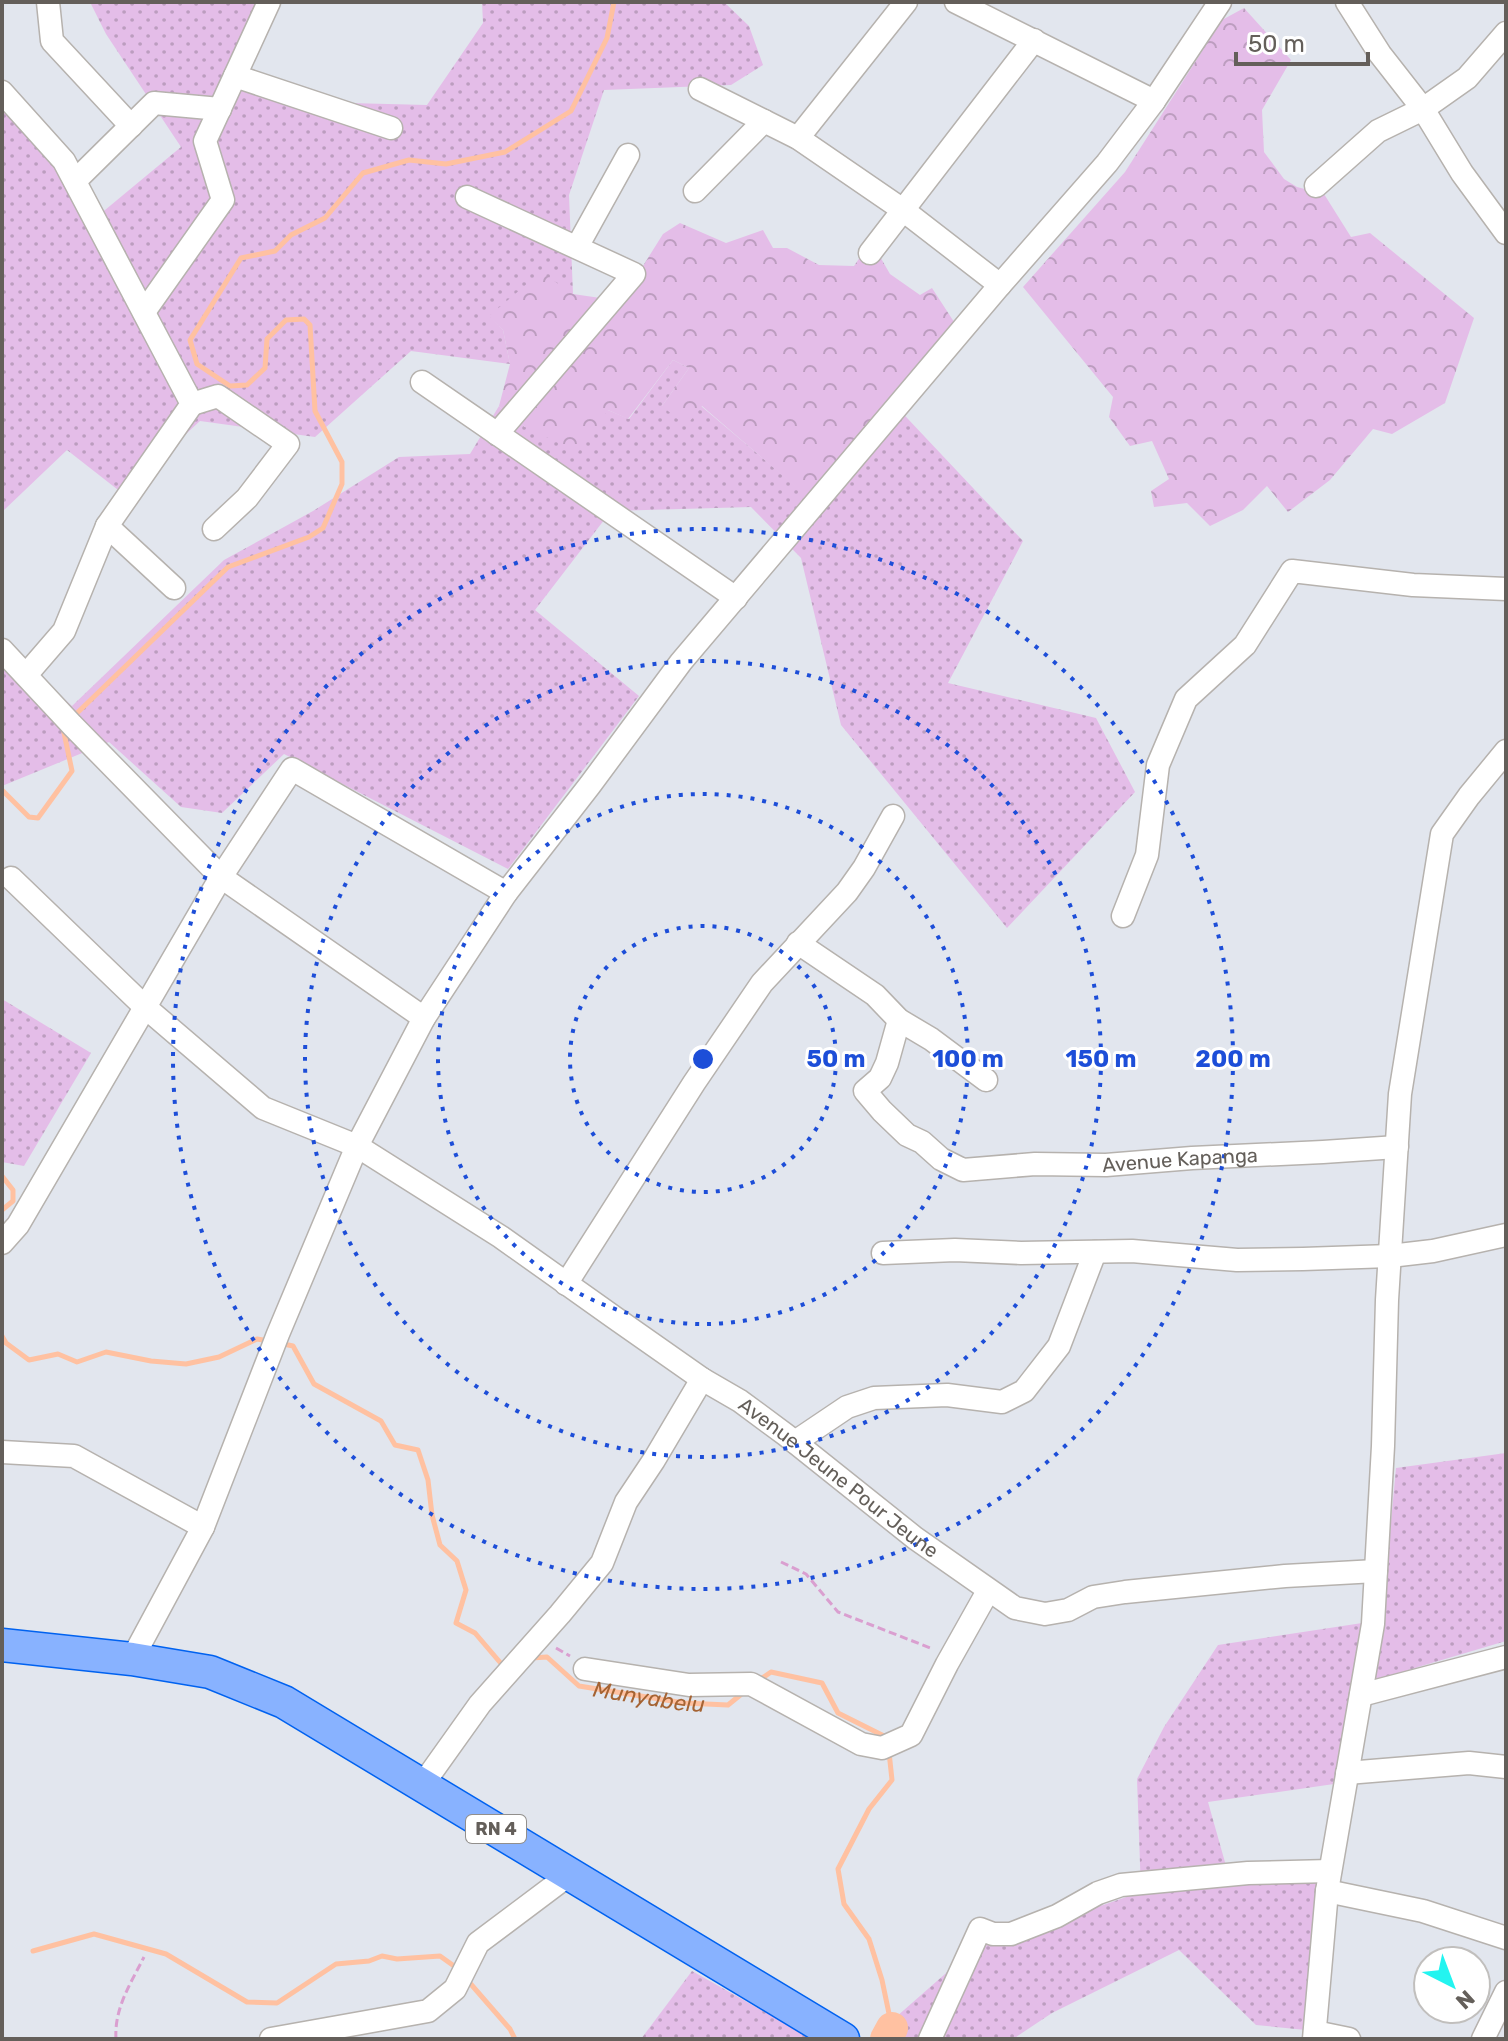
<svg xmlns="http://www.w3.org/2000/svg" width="1508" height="2041" viewBox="0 0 1508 2041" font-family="Rubik,sans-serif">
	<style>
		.grass { fill: url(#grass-dots) }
		.forest { fill: url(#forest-crowns) }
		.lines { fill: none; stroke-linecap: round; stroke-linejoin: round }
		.stream { stroke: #ffc1a1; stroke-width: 5 }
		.river { stroke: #ffc1a1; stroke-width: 32 }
		.minor-casing { stroke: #b6b2ae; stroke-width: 25 }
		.highway-casing { stroke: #0062f0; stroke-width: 35 }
		.path { stroke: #da9fd0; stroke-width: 3; stroke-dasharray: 8 4; stroke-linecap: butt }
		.minor { stroke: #fff; stroke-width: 22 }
		.highway { stroke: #88b2ff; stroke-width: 32 }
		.ring { fill: none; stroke: #1d4ed8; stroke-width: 4; stroke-dasharray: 4 8 }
		.labels { text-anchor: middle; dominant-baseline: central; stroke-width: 6; stroke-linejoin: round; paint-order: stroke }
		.shield { fill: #fff; stroke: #928f8c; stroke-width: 2 }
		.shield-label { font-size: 18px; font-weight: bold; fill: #645f5a }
		.street-label { font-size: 20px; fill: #645f5a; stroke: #fff }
		.water-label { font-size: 22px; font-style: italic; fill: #a56333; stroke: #fff }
		.centre { fill: #1d4ed8; stroke: #fff; stroke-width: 4 }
		.ring-label { font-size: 24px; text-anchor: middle; font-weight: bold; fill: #1d4ed8; stroke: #fff; stroke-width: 6; stroke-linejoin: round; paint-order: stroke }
	</style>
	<defs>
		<pattern id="grass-dots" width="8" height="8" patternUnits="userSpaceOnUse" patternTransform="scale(2)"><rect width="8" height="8" fill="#e4bde8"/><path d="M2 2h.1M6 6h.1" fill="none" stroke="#bc9dbf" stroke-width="1.8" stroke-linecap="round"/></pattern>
		<pattern id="forest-crowns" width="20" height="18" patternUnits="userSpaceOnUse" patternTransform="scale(2)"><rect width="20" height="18" fill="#e4bde8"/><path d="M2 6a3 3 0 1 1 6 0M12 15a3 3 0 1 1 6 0" fill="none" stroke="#bc9dbf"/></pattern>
	</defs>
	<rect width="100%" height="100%" fill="#e2e6ee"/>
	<g class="grass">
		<polygon points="90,2 275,2 238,83 349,103 427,105 483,23 482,2 724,2 749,26 763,65 731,85 604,90 569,195 573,294 490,316 503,330 510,364 411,351 315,437 200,421 122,493 67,450 2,512 2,85 99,215 181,147 106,34"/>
		<polygon points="673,360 689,368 662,406 701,406 810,498 892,402 1023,541 948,683 1096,718 1135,792 1007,928 841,725 801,558 751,507 611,511 535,610 639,696 508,869 284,754 222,813 181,807 109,742 2,786 2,662 21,659 72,706 224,560 313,511 399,457 470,454 499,406 525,427 608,410 629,419"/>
		<polygon points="2,999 91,1053 24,1166 2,1162"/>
		<polygon points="1506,1453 1506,1641 1418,1667 1351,1690 1334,1784 1208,1802 1230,1880 1319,1880 1306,2030 1256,2025 1179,1950 1052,2013 1013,2039 871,2039 978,1945 1039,1927 1141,1892 1137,1779 1164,1727 1218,1645 1382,1620 1396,1468"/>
		<polygon points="692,1971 813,2039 641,2039"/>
	</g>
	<g class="forest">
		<polygon points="1244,8 1291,60 1262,110 1264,152 1284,179 1297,187 1324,194 1351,237 1370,233 1474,318 1445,403 1392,434 1373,429 1330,480 1288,512 1267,486 1243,510 1210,526 1187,503 1154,507 1151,491 1169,479 1152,441 1130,446 1109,417 1113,397 1023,287 1125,172 1222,20"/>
		<polygon points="680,223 726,243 763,230 773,248 787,248 819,265 854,266 871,241 890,274 920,295 932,288 956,325 810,499 702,406 686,426 662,406 689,368 673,360 628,419 608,410 578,452 525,427 499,406 510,364 503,330 489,316 541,272 573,294 621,301 663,234"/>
	</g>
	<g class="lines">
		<g class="stream">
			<polyline points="74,716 228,567 309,537 323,528 342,484 342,462 315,411 310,325 304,319 286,320 267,339 265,368 247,385 230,386 197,364 190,340 241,258 275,251 291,235 325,218 363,173 409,160 446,164 505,152 571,111 607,38 614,2"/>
			<polyline points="2,790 29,817 38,818 72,771 63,728 65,726"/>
			<polyline points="2,1176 13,1190 13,1201 2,1210"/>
			<polyline points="2,1336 6,1343 29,1360 58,1354 77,1362 106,1352 151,1361 186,1364 219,1357 257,1339 269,1341"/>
			<polyline points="279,1343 293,1346 314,1384 381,1421 395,1445 418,1450 428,1480 432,1515 440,1545 457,1561 466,1590 456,1623 475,1633 504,1667"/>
			<path id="s1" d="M531,1658l16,-1 32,29 105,17 44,2 16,-13"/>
			<polyline points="758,1681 771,1672 822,1683 838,1713 888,1738"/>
			<polyline points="889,1752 892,1780 869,1809 838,1869 844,1904 869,1939 882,1980 892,2028"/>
			<polyline points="33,1951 94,1934 166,1954 247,2002 277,2003 336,1964 369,1961 382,1956 397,1959 440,1956 454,1966 455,1970"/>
			<polyline points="469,1982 510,2029 515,2039"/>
		</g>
		<polyline class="river" points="886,2039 892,2028"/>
		<g class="minor-casing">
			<g id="minor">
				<polyline points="48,2 52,41 131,126"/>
				<polyline points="956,2 1154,101"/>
				<polyline points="1347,2 1380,54 1423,109 1462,173 1506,233"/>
				<polyline points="235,76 391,128"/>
				<polyline points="700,89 798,138 903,210 1000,285"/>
				<polyline points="2,92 64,161 192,404 107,526 64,631 26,675"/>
				<polyline points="798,138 906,2"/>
				<polyline points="75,181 154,103 220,109"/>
				<polyline points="1316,186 1378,131 1423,109 1467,78 1506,33"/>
				<polyline points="695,191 764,121"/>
				<polyline points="467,197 634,274 497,434"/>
				<polyline points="577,247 628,155"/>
				<polyline points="870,253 1034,40"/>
				<polyline points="144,312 223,200 205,141 269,2"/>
				<polyline points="422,382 736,598"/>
				<polyline points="192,404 218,396 288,444 247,498 214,529"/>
				<polyline points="107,526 174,588"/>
				<polyline points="2,650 72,725 221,877 424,1018"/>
				<path id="s2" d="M11,878l134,129 118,101 94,38 144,91 114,81 87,61 38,22 46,34 129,103 100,70 30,6 23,-4 25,-13 32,-5 160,-16 91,-5"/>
				<polyline points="1123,916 1147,855 1158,765 1186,699 1245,645 1292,571 1413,585 1506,589"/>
				<polyline points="798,943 875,995 899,1020 931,1039 986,1080"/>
				<path id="s3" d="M899,1020l-12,43 -7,15 -15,13 17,20 25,24 15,7 19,17 22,11 72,-6 71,1 86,-7 131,-6 74,-5"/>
				<polyline points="2,1243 18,1225 221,877 292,769 506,893"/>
				<polyline points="883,1253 955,1250 1021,1253 1132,1251 1237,1260 1303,1259 1390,1256 1433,1251 1506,1235"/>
				<polyline points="566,1284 694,1083 762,983 847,892 864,868 893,816"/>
				<polyline points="795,1442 847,1407 874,1398 947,1395 1002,1402 1024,1391 1059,1346 1095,1252"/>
				<polyline points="2,1452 74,1456 203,1527"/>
				<polyline points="132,1659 203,1527 278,1334 357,1146 424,1018 506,893 590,785 681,662 1000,285 1107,163 1154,101 1220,2"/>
				<polyline points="585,1669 689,1685 751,1684 861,1744 882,1748 911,1735 947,1664 988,1591"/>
				<polyline points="1361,1695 1506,1657"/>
				<polyline points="1347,1773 1469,1763 1506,1767"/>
				<polyline points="423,1784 480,1704 560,1614 602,1563 626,1502 654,1460 702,1379"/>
				<polyline points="1327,1891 1423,1911 1506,1938"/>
				<polyline points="1315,2032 1349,2039"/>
				<polyline points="271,2039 428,2011 455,1989 478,1943 570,1874"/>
				<polyline points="930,2039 980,1929 993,1934 1011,1934 1057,1916 1098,1893 1121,1885 1248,1873 1330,1871"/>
				<polyline points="1314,2039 1327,1891 1373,1624 1383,1446 1387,1300 1400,1094 1442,834 1469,796 1506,751"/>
				<polyline points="1483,2039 1506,1992"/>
			</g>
		</g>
		<g class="highway-casing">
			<polyline id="highway" points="2,1645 132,1659 210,1672 284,1702 843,2039"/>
		</g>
		<g class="path">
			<polyline points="781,1562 806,1574 838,1612 933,1649"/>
			<polyline points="556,1648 570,1656"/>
			<path d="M116,2039c-2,-31 15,-56 28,-82"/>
		</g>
		<use href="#minor" class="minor"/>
		<use href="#highway" class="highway"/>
	</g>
	<g class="ring">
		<circle cx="703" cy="1059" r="133"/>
		<circle cx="703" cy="1059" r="265"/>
		<circle cx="703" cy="1059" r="398"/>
		<circle cx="703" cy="1059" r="530"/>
	</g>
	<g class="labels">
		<rect class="shield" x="466" y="1815" width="60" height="28" rx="6"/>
		<g class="shield-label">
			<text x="496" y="1829">RN 4</text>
		</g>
		<g class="street-label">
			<text stroke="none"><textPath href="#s3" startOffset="426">Avenue Kapanga</textPath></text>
			<text stroke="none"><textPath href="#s2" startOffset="1028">Avenue Jeune Pour Jeune</textPath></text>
		</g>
		<g class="water-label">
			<text stroke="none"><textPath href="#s1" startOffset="130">Munyabelu</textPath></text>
		</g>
	</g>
	<circle cx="703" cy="1059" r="12" class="centre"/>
	<g class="ring-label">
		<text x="836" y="1067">50 m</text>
		<text x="968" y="1067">100 m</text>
		<text x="1101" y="1067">150 m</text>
		<text x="1233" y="1067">200 m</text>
	</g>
	<rect width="1508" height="2041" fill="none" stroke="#645f5a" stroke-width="8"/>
	<g transform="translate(1452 1985) rotate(138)"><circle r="38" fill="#ffffff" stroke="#c1bfbd" stroke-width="2"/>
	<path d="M0-6L14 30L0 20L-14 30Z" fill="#23f4f0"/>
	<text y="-12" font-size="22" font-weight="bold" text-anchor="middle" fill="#645f5a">N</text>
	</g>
	<path d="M1236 52v12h132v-12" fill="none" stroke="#645f5a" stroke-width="4"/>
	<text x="1248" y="52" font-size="24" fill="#645f5a" stroke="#ffffff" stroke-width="6" paint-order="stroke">50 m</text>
</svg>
